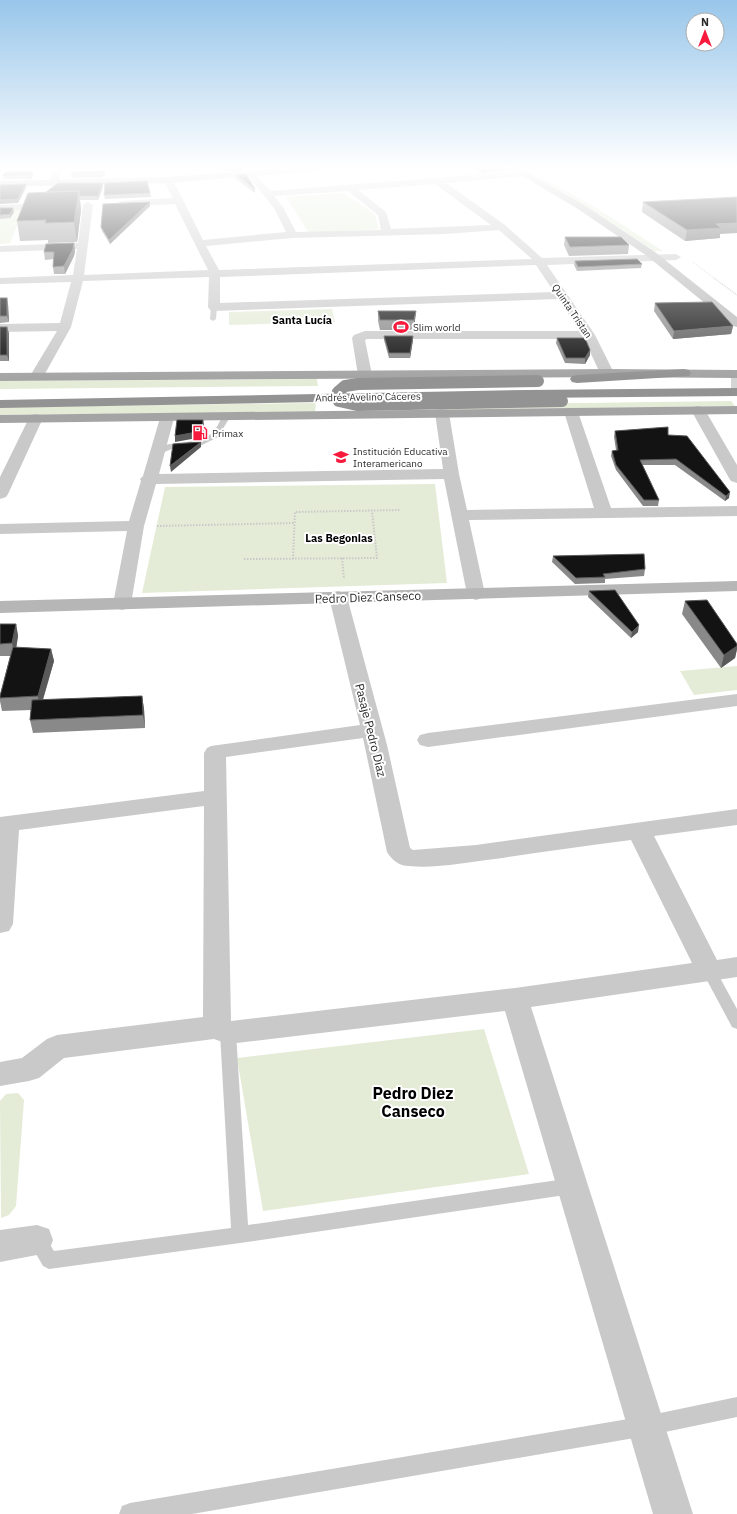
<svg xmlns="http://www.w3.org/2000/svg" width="737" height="1514" viewBox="0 0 737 1514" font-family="'IBM Plex Sans',sans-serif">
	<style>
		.green { fill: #e4ecd7 }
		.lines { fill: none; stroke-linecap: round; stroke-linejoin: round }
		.highway-tunnel { stroke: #d5d5d5; stroke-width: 12; stroke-dasharray: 12 6; stroke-linecap: butt }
		.path-far2 { stroke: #c9c9c9; stroke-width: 1; stroke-dasharray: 1 1; stroke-linecap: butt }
		.path-far1 { stroke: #c9c9c9; stroke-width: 1.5; stroke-dasharray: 1 1; stroke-linecap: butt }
		.path { stroke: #c9c9c9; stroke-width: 2; stroke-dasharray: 1.5 1.5; stroke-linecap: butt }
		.lane { fill: #c9c9c9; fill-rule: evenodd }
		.street { fill: #c9c9c9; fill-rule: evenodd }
		.secondary { fill: #b6b6b6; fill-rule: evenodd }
		.primary { fill: #a4a4a4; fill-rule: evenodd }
		.highway { fill: #939393; fill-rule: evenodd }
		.highway-bridge { stroke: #939393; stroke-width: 12 }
		.wall { fill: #898989 }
		.shaded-wall { fill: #5a5a5a }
		.building { fill: #131313; stroke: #5a5a5a }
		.labels { text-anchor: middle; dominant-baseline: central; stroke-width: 4; stroke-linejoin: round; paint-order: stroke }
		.far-street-label { font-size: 10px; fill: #2c2c2c; stroke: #fff }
		.far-poi-label { font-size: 10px; fill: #2c2c2c; stroke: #fff; text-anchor: start }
		.far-neighbourhood-label { font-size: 11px; font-weight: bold; fill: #000; stroke: #fff }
		.street-label { font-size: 12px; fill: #2c2c2c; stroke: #fff }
		.near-neighbourhood-label { font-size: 16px; font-weight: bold; fill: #000; stroke: #fff }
	</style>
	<rect width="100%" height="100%" fill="#fff"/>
	<g class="green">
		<polygon points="519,168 525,168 593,206 663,251 654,251 586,207"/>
		<polygon points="342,193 362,205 375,215 379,229 309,233 286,197"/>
		<polygon points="24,209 10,243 0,244 0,210"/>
		<polygon points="332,309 335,322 229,325 229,312"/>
		<polygon points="317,379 318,386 0,389 0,381"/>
		<polygon points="731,401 735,406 434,410 434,405"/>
		<polygon points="316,403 315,412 0,415 0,407"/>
		<polygon points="435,484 447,583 142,593 165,487"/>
		<polygon points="737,666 737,690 694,695 680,671"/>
		<polygon points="484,1029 529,1174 263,1211 237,1058"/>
		<polygon points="18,1093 24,1100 16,1206 9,1215 1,1218 0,1101 6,1094"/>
	</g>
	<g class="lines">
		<polyline class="highway-tunnel" points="731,383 737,383"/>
		<polyline class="path-far2" points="693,262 715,279"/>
		<polyline class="path-far1" points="714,278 737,295"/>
		<g class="path">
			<polyline points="157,526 294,523"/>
			<polyline points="342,558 344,579"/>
			<polyline points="244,559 377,558 372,511"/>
			<polyline points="293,559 295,512 401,510"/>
		</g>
		<g class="lane">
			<polygon points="214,305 217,307 216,319 213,321 210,319 211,307"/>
			<path d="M223,415h3l4,2 -12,20 -18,9 -26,2 -17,7 -4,-2c15,-16 41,-6 58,-19 5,-4 9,-13 12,-19z"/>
			<polygon points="709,965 714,967 737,1009 737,1029 732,1027 702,971 704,967"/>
			<polygon points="228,1027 233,1029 236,1033 248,1225 572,1178 578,1180 581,1186 578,1192 572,1194 240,1243 49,1269 43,1266 28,1240 31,1234 37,1232 43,1234 54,1251 231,1228 220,1033 223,1029"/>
			<polygon points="737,1397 737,1417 646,1436 192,1514 119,1514 122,1506 130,1503 646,1416"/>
		</g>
		<g class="street">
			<polygon points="55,168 63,168 58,183 53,186 48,183"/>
			<path d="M250,170l3,1 17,20 253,-20 3,1 1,2 -1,2 -80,7 59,42 37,33 134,-4 5,3 -5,3 -129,5 48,70 19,38 -2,3h-10l-2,-3 -16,-34h-217l-2,1 7,35 -2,3h-10l-2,-3 -6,-37 2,-3 11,-4h215l-22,-32 -344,12 -4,-1 -2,-3 1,-30 -126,4 -12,46 -29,52h-10l-2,-3 27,-45 -57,1v-8l60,-1 11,-41 -71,2v-6l73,-3 4,-26 -77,3v-6l78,-3 5,-38 5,-3 5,3 -9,70 124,-5 -33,-66 -54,3 -5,-3 5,-3 52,-3 -10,-18 5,-3 5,3 30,60 83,-8 -12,-24 -28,-35zM435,184l56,41 -100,4 -5,-17 -28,-22zM348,191l30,24 3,15 -85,2 -13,-25 -9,-11zM499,230l33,29 -313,11 -13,-24 86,-8 152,-4zM536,265l18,27 -334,11v-26z"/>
			<polygon points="53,203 58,206 56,208 0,211 0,205"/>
			<polygon points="698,406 703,407 705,410 737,465 737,483 731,481 729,478 691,410 693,407"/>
			<polygon points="571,408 576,409 578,412 611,508 737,506 737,516 469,520 485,594 482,598 476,600 470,598 467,594 444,479 156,484 144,526 131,604 129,608 122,610 115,608 113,604 127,531 0,534 0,524 129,521 141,481 140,479 143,476 160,418 162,415 167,414 172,415 174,418 159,474 443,469 435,413 437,410 442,409 447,410 449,413 459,474 467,510 594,508 564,412 566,409"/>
			<polygon points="36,414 41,415 43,418 8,494 6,497 0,499 0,477 29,418 31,415"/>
			<path d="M338,591l7,2 2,4 40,148 23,103 3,2 63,-5 261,-36v16l-83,11 63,124 20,-3v20l-206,30 162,507h-40l-148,-503 -277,33 -14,-5 -150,19 -25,20 -10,3 -29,5v-24l22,-4 25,-19 10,-4 146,-18 1,-211 -185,24 -6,94 -4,7 -9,2v-116l204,-26v-38l3,-5 4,-2 149,-21 -31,-128 2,-4zM363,738l24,114c5,8 12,14 22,14 25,3 60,-4 86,-7 45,-7 91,-13 136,-19l61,123 -177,25 -284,33 -5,-264z"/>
			<polygon points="737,694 737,706 428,747 420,745 417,740 420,735 428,733"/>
			<polygon points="37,1225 49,1229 53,1240 49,1251 37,1255 0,1262 0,1230"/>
		</g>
		<g class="secondary">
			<polygon points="284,168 321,168 317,171 168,183 0,187 0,181 168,177"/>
			<polygon points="509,168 519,168 584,205 655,252 737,317 737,327 733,326 647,256 578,209"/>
			<polygon points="737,581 737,591 0,613 0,601"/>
		</g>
		<g class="primary">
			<polygon points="607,369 737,370 737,378 607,377 0,381 0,373"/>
			<polygon points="737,406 737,414 0,423 0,415"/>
		</g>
		<g class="highway">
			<polygon points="684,369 689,370 691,373 689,376 577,383 572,382 570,379 572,376 577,375"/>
			<polygon points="737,388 737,396 527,398 0,408 0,400 527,390"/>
		</g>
		<polyline class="highway-bridge" points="538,381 358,384 345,386 338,392 339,401 357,405 562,401"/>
	</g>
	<g class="wall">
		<polygon points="221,168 242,168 242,170 225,171"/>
		<polygon points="474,168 510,168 510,170 482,173"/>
		<polygon points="32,171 33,175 31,179 4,179 3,176"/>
		<polygon points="105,171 105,175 102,177 72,178 71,174"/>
		<polygon points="236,175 255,189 255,193 236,179"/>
		<polygon points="103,183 103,187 98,200 80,200 81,210 77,242 48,243 48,240 20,241 17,221 46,192"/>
		<polygon points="150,193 151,197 105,199 104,195"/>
		<polygon points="643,202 720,234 720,238 685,241 642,212"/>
		<polygon points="150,206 110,244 102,231 101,227"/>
		<polygon points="0,208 14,212 10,218 0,219"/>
		<polygon points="565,237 629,245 628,254 569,256 564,245"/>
		<polygon points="74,243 75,251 74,256 65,274 54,274 53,267 54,259 45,260 44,252"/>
		<polygon points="575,261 642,264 641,268 577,271 574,265"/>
		<polygon points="0,298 8,304 9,322 0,323"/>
		<polygon points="655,303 733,326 731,334 673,339 654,311"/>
		<polygon points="378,311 416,311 415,320 414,330 380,330 378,321"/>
		<polygon points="0,327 9,333 9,361 0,361"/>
		<polygon points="384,336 413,340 410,358 389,358 384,340"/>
		<polygon points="557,338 590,350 590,355 585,364 565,363 556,343"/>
		<polygon points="615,431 668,435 729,498 725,501 675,465 642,465 659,500 658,506 643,506 616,470 611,456 612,451 616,450 614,437"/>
		<polygon points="553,556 645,569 644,576 605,579 605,583 575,584 552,562"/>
		<polygon points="589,591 638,632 631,638 588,597"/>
		<polygon points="685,601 737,644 737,649 735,658 721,668 682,614"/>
		<polygon points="0,624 16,624 18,636 16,648 51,649 54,661 43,700 142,696 144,709 145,728 33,733 30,720 31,710 2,711 0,701 0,696 10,656 0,656"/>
	</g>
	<g class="shaded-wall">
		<polygon points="225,168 242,168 242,170 225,171"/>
		<polygon points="482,168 510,168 510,170 482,173"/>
		<polygon points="526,168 551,168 526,170"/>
		<polygon points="32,171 33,175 31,179 30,175"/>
		<polygon points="105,171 105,175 102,177 102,173"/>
		<polygon points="103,183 103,187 98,200 98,196"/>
		<polygon points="26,184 26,188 18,203 0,204 0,200"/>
		<polygon points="79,191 81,210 77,242 74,222"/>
		<polygon points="150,202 150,206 110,244 109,240"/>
		<polygon points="13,208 14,212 10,218 10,214"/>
		<polygon points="737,223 737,233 720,234 720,238 685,241 687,230 716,224"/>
		<polygon points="74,243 75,251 74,256 65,274 64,266"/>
		<polygon points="7,298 8,304 9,322 7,316"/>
		<polygon points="416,311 415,320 414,330 414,320"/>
		<polygon points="733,326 731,334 673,339 674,331"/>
		<polygon points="7,327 9,333 9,361 7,355"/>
		<polygon points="413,336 413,340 410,358 410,353"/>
		<polygon points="590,350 590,355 585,364 585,358"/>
		<polygon points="203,420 204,425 203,437 175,442 175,436"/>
		<polygon points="201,442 201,447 171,472 170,466"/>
		<polygon points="730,492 729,498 725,501 726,496"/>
		<polygon points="16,624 18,636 15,656 12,643"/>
		<polygon points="639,625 638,632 631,638 632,632"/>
		<polygon points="737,646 737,649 735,658 721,668 724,655"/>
		<polygon points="51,649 54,661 40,709 38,696"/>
		<polygon points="142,696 144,709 145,728 143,715"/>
	</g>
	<g class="building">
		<polygon points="32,171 30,175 3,176 5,172"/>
		<polygon points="105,171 102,173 71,174 74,172"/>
		<polygon points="246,174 255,189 236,175"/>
		<polygon points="147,181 150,193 104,195 105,183"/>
		<polygon points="58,183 103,183 98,196 79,196 79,191 46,192"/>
		<polygon points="26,184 18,199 0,200 0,185"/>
		<polygon points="79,191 74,222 45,223 46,220 17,221 28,193"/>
		<polygon points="737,197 737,223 716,224 722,228 687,230 643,202"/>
		<polygon points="150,202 109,240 101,227 103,204"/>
		<polygon points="0,208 13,208 10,214 0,215"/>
		<polygon points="565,237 621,237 629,245 570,247"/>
		<polygon points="74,243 73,249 64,266 53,267 54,252 44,252 46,244"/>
		<polygon points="637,259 642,264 578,267 575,261"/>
		<rect x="0" y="298" width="7" height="18"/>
		<polygon points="712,302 733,326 674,331 655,303"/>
		<polygon points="378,311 416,311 414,320 380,320"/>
		<rect x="0" y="327" width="7" height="28"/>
		<polygon points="384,336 413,336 410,353 389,353"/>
		<polygon points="557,338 585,338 590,350 585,358 566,358"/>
		<polygon points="177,420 203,420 202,431 175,436"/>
		<polygon points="668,427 668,435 687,436 730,492 726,496 676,459 640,460 659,500 644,500 616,465 612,451 618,450 615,431"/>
		<polygon points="201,442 170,466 173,444"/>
		<polygon points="644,554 645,569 603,574 605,577 576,578 553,556"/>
		<polygon points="615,590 639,625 632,632 589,591"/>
		<polygon points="707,600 737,644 737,646 724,655 685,601"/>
		<polygon points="0,624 16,624 12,643 0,644"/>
		<polygon points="13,647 51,649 38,696 0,698 0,696"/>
		<polygon points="142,696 143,715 30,720 32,700"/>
	</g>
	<linearGradient id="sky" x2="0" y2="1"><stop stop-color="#98c6ea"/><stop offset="0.44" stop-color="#fff"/><stop offset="1" stop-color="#fff" stop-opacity="0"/></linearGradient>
	<rect width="737" height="380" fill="url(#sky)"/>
	<defs>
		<g id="stadium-bare" transform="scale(1.2)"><path d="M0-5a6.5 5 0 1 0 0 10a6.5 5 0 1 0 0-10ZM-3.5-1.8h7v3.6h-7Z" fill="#f71a3d" stroke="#fff" stroke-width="2.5" paint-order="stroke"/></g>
		<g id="fuel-bare" transform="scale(1.2)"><path d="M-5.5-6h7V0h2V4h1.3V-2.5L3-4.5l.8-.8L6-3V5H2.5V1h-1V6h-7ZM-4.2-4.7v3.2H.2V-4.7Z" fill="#f71a3d" stroke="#fff" stroke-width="2.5" paint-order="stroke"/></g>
		<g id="school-bare" transform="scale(1.2)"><path d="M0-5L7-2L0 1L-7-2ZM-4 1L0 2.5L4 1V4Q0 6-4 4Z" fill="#f71a3d" stroke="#fff" stroke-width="2.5" paint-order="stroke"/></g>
	</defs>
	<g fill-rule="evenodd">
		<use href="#stadium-bare" x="401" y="327"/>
		<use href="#fuel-bare" x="200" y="433"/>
		<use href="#school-bare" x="341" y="457"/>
	</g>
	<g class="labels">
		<g class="far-street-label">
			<text transform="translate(572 311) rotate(56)">Quinta Tristan</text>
			<text transform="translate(368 397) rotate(-1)">Andrés Avelino Cáceres</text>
		</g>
		<g class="far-poi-label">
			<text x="413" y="327">Slim world</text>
			<text x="212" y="433">Primax</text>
			<text x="353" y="451">Institución Educativa<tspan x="353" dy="12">Interamericano</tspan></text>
		</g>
		<g class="far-neighbourhood-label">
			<text x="302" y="320">Santa Lucía</text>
			<text x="339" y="538">Las Begonias</text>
		</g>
		<g class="street-label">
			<text transform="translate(368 597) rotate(-2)">Pedro Diez Canseco</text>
			<text transform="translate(371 730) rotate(76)">Pasaje Pedro Díaz</text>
		</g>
		<g class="near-neighbourhood-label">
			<text x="413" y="1093">Pedro Diez<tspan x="413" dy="18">Canseco</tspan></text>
		</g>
	</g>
	<g transform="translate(705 32)"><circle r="19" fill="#ffffff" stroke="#ababab"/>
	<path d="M0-3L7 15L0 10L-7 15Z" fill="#f71a3d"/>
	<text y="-6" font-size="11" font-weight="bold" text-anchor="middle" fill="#2c2c2c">N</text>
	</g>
</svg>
